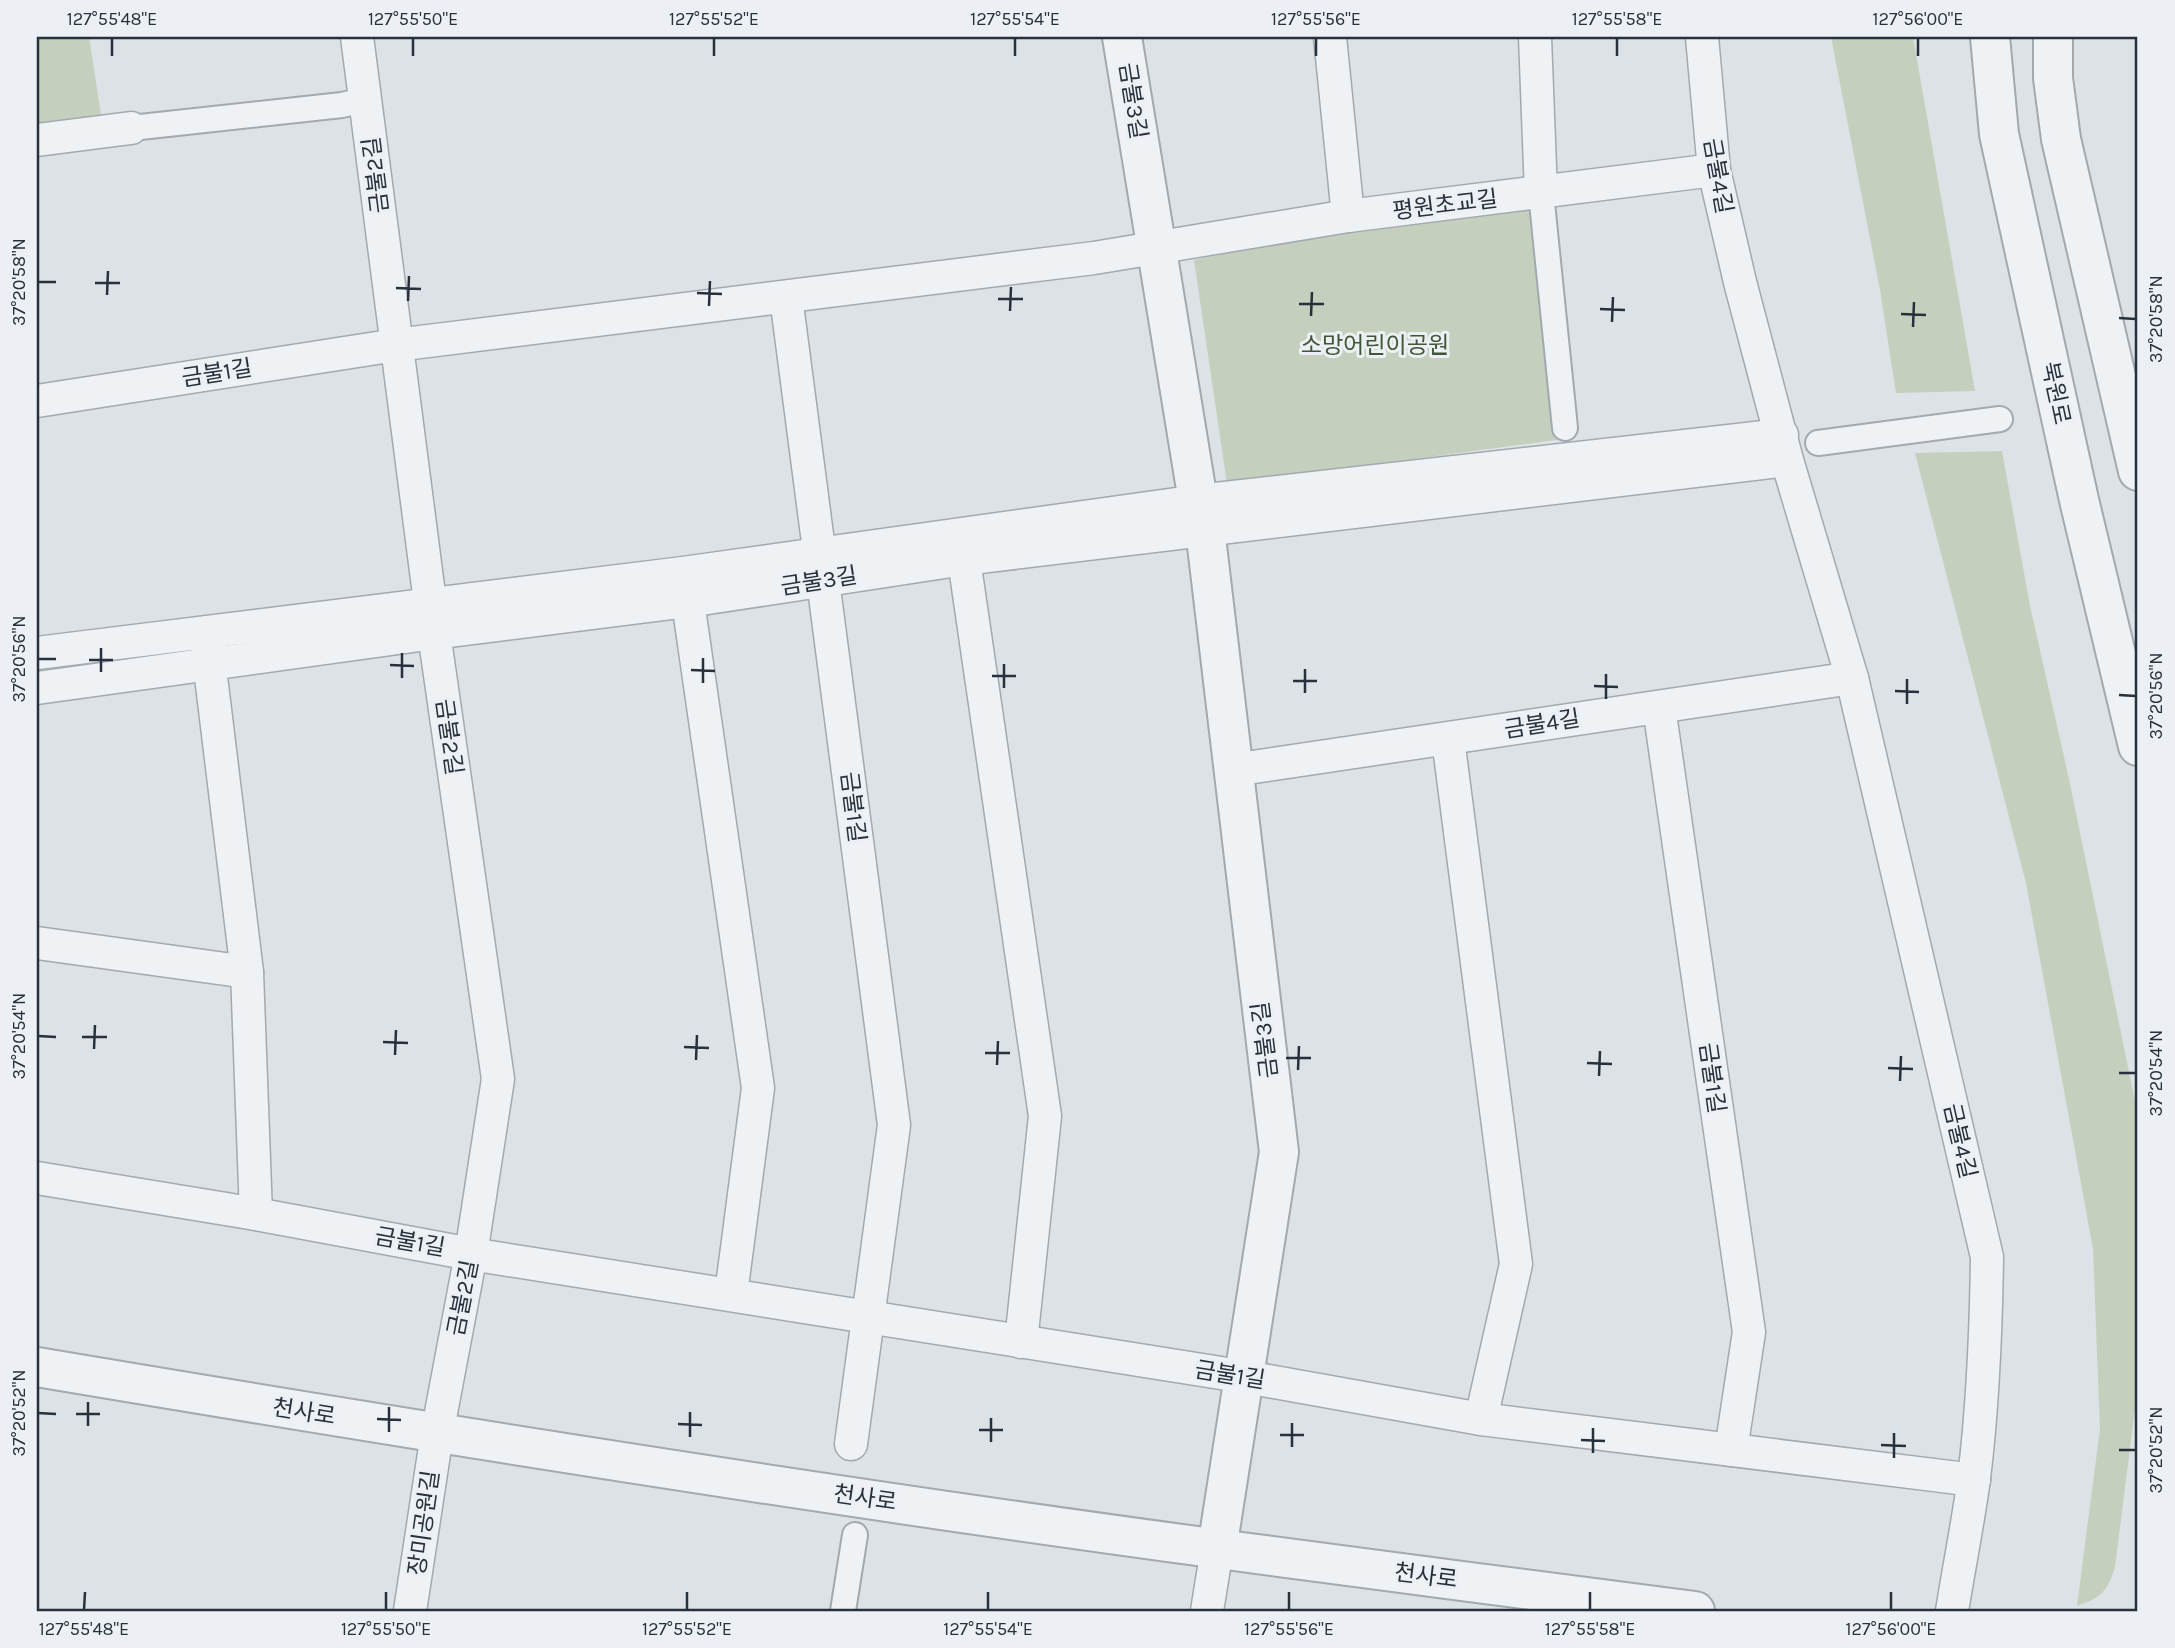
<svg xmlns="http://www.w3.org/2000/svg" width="2175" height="1648" viewBox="0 0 2175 1648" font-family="Karla,'Noto Sans KR',sans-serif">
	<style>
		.green { fill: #c5cfbe }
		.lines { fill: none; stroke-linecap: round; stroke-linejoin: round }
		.pedestrian-casing { stroke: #a3a9af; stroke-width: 28 }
		.minor-casing { stroke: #a3a9af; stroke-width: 35 }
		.tertiary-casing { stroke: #a3a9af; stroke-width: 42 }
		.pedestrian { stroke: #eff2f4; stroke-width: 24 }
		.minor { stroke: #eff2f4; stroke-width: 32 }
		.tertiary { stroke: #eff2f4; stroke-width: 38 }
		.ticks { fill: none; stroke: #27313b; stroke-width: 2.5 }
		.labels { text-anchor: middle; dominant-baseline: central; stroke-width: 6; stroke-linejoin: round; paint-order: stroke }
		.street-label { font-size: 23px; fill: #27313b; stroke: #ecf0f4 }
		.park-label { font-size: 23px; fill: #405636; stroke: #ecf0f4 }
		.neatline { fill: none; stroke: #27313b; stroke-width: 2.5 }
		.ticks-label { font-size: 18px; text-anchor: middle; fill: #27313b }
	</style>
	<rect width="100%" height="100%" fill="#dde2e6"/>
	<g class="green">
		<polygon points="37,37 89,37 101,115 37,123"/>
		<polygon points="1831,37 1913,37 1975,391 1896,393 1880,290"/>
		<polygon points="1540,208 1571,438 1227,484 1194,260 1351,228"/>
		<path d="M2002,451l28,155 39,173 69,337v269l-23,182c-8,25 -13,30 -38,39l23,-177 -7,-180 -67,-366 -111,-430z"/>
	</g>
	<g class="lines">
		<g class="pedestrian-casing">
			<g id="pedestrian">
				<polyline points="131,128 342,105 367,99"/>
				<polyline points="1541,193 1565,428"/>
				<polyline points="1818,443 2000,419"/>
				<polyline points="843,1611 855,1535"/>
			</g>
		</g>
		<g class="minor-casing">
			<g id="minor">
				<polyline points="357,37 434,633 498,1079 471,1254 437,1434 410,1611"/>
				<polyline points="1330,37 1348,216"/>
				<polyline points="1535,37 1541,193"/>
				<path d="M1702,37l12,133 26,112 47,178 65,218 135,579c-1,74 -4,148 -13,221 -6,45 -15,89 -22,133"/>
				<polyline points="37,140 131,128"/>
				<polyline points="786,297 894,1125 851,1444"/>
				<polyline points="37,401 396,345 1094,258 1348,216 1714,170"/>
				<polyline points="961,539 1045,1116 1021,1342"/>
				<polyline points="685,581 758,1088 731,1294"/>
				<polyline points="207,644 247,972 256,1214"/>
				<polyline points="37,653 683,573 1198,501 1782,435"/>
				<polyline points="37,688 434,633 688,601 964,559 1787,460"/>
				<polyline points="1659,707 1749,1332 1731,1450"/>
				<polyline points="1448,739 1516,1264 1481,1419"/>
				<polyline points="1233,770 1852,678"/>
				<polyline points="37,943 247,972"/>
				<polyline points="37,1178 256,1214 471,1254 1246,1377 1481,1419 1974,1480"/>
				<polyline points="1207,1611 1217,1549"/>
			</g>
		</g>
		<g class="tertiary-casing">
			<g id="tertiary">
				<polyline points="1122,37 1198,501 1205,529 1279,1152 1217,1549"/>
				<polyline points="1990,37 1999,134 2079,500 2138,746"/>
				<polyline points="2053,37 2053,78 2061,139 2138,471"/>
				<path d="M37,1367c393,66 787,129 1182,182 159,22 317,41 476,62"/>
			</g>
		</g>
		<use href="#pedestrian" class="pedestrian"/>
		<use href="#minor" class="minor"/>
		<use href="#tertiary" class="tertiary"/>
	</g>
	<path class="ticks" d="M112,56v-18M413,56v-18M714,56v-18M1015,56v-18M1316,56v-18M1617,56v-18M1918,56v-18M38,282h18M95,283h25M396,288l25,1M697,293l25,1M107,295l1,-24M998,299h25M408,301l1,-25M1299,304h25M709,306l1,-25M1600,309l25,1M1010,311l1,-24M1901,314l25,1M1311,316l1,-24M2119,318l17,1M1612,322l1,-25M1913,327l1,-25M38,659h18M89,660h24M390,665l24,1M691,670l24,1M101,672v-24M992,676h24M402,678v-25M1293,681h24M703,683v-25M1594,686l24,1M1004,688v-24M1895,691l24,1M1305,693v-24M2119,695l17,1M1606,699v-25M1907,704v-25M38,1036l18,1M82,1037h25M383,1042l25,1M684,1047l25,1M94,1049l1,-24M985,1053h25M395,1055l1,-25M1286,1058h25M696,1060l1,-25M1587,1063l25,1M997,1065l1,-24M1888,1068l25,1M1298,1070l1,-24M2119,1073h17M1599,1076l1,-25M1900,1081l1,-25M38,1413l18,1M76,1414h24M377,1419l24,1M678,1424l24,1M88,1426v-24M979,1430h24M389,1432v-25M1280,1435h24M690,1437v-25M1581,1440l24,1M991,1442v-24M1881,1445l25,1M1292,1447v-24M2119,1450h17M1593,1453v-25M1894,1458v-25M84,1610l1,-18M386,1610v-18M687,1610v-18M988,1610v-18M1289,1610v-18M1590,1610v-18M1891,1610v-18"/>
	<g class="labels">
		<g class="street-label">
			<text transform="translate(1133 101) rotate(81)">금불3길</text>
			<text transform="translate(376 175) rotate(-97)">금불2길</text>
			<text transform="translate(1718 176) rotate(80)">금불4길</text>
			<text transform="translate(1445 205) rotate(-7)">평원초교길</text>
			<text transform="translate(217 373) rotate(-9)">금불1길</text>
			<text transform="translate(2056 393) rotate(78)">북원로</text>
			<text transform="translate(819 581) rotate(-9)">금불3길</text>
			<text transform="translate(1542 724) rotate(-9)">금불4길</text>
			<text transform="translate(449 737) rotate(82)">금불2길</text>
			<text transform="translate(853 807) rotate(83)">금불1길</text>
			<text transform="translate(1265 1040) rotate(-97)">금불3길</text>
			<text transform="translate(1712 1078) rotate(82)">금불1길</text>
			<text transform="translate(1960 1141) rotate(77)">금불4길</text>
			<text transform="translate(410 1242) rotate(10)">금불1길</text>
			<text transform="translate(463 1298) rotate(-79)">금불2길</text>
			<text transform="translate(1230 1375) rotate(9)">금불1길</text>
			<text transform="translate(304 1412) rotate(9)">천사로</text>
			<text transform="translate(865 1498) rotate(8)">천사로</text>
			<text transform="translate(424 1523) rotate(-82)">장미공원길</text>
			<text transform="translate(1426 1576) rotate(7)">천사로</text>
		</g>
		<g class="park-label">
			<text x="1375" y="345">소망어린이공원</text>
		</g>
	</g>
	<rect width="2175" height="1648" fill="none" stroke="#ecf0f4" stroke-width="77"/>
	<rect x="38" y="38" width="2098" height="1572" class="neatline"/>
	<g class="ticks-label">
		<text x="112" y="25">127°55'48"E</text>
		<text x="413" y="25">127°55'50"E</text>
		<text x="714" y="25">127°55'52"E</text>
		<text x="1015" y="25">127°55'54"E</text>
		<text x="1316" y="25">127°55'56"E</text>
		<text x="1617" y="25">127°55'58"E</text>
		<text x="1918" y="25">127°56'00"E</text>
		<text transform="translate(19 282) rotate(-90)" y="6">37°20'58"N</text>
		<text transform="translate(2156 319) rotate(-90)" y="6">37°20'58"N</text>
		<text transform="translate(19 659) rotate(-90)" y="6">37°20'56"N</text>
		<text transform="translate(2156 696) rotate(-90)" y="6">37°20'56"N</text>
		<text transform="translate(19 1036) rotate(-90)" y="6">37°20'54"N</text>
		<text transform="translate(2156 1073) rotate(-90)" y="6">37°20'54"N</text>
		<text transform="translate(19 1413) rotate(-90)" y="6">37°20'52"N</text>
		<text transform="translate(2156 1450) rotate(-90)" y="6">37°20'52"N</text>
		<text x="84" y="1635">127°55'48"E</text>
		<text x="386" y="1635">127°55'50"E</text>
		<text x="687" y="1635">127°55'52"E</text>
		<text x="988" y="1635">127°55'54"E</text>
		<text x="1289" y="1635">127°55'56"E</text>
		<text x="1590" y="1635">127°55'58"E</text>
		<text x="1891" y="1635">127°56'00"E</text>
	</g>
</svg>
